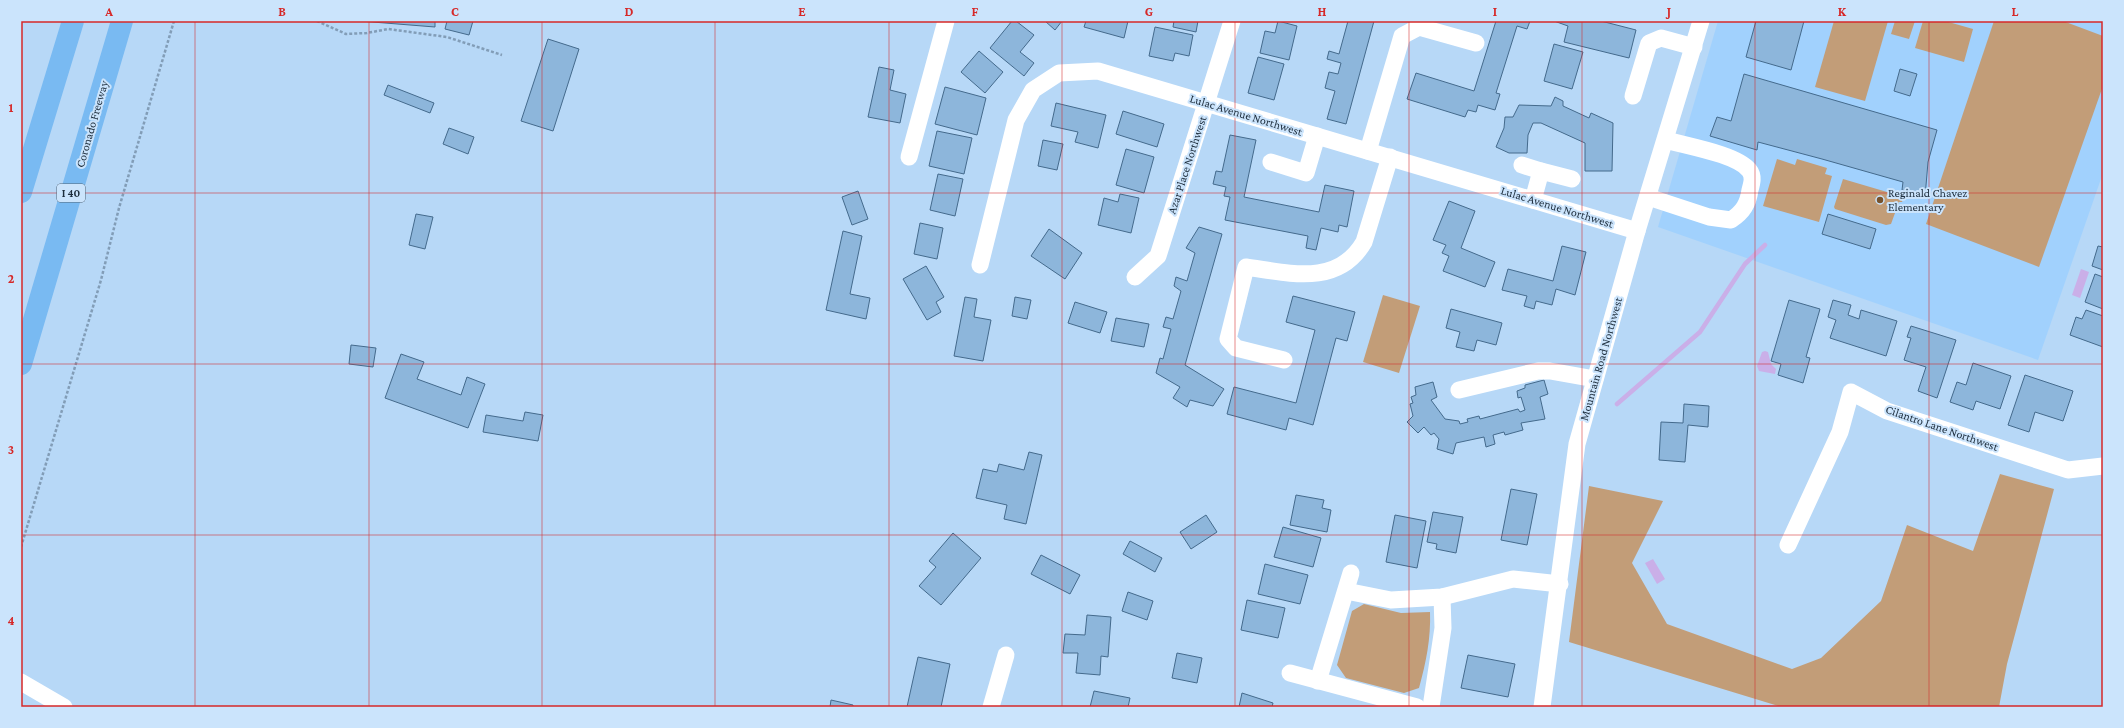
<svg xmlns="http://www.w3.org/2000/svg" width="2124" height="728" viewBox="0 0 2124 728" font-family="'Crimson Pro',serif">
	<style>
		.built { fill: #a1d1fd }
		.green { fill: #c29d78 }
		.water { fill: #caafe8 }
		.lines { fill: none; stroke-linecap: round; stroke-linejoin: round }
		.stream { stroke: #caafe8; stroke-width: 4.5 }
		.building { fill: #8db6db; stroke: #446a8c }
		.path { stroke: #829db7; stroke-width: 2.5; stroke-dasharray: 3 2; stroke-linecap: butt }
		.minor { stroke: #fff; stroke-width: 17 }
		.highway { stroke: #79baf2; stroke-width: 22 }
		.grid { fill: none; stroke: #d62828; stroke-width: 1; stroke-opacity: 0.55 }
		.poi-dot { fill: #78532d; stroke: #cbe4fc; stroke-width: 1.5 }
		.labels { text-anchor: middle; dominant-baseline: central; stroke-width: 4; stroke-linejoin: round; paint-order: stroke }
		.shield { fill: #cbe4fc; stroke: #516476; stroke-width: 1 }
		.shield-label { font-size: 11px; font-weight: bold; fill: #1d2d3c }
		.street-label { font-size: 12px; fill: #1d2d3c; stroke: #cbe4fc }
		.poi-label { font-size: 12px; fill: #1d2d3c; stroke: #cbe4fc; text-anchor: start }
		.neatline { fill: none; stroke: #d62828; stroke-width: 1.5 }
		.grid-label { font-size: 13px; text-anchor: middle; font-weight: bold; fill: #d62828 }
	</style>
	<rect width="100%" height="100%" fill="#b7d8f7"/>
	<polygon class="built" points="1718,21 2103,21 2103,173 2038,360 1658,227"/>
	<g class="green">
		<polygon points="1834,21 1888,21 1865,101 1815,87"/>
		<polygon points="1895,21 1915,21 1909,39 1891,34"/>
		<polygon points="1923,21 1945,21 1973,29 1964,62 1915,48"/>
		<polygon points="1994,21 2063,21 2103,36 2103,86 2039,267 1926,224"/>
		<polygon points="1777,159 1795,165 1797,159 1827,168 1825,174 1832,176 1819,222 1763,206"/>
		<polygon points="1843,179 1904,197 1902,202 1899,202 1891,224 1886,225 1835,209 1834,207"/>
		<polygon points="1383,295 1420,306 1399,373 1363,362"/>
		<polygon points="2000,474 2054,489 2007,664 1999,707 1782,707 1569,642 1589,486 1663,501 1632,563 1667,624 1792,669 1821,658 1881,601 1907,525 1973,551"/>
		<path d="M1364,604l37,9 29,-1c1,26 -4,51 -11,76l-15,5 -58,-15 -9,-13 15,-54z"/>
	</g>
	<g class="water">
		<polygon points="2081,269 2089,272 2080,298 2072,295"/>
		<polygon points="1765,351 1768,352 1771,364 1776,369 1775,374 1759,371 1757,366 1762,352"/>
		<polygon points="1653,559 1665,579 1657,584 1645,563"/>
	</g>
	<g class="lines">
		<polyline class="stream" points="1617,404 1700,332 1745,264 1765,245"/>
	</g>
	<g class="building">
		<polygon points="360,21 435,21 435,27"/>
		<polygon points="447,21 473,21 469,35 445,29"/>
		<polygon points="1012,21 1016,21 1034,35 1020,52 1034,63 1024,76 990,48"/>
		<polygon points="1045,21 1062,21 1055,30"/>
		<polygon points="1086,21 1128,21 1124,38 1084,27"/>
		<polygon points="1174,21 1198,21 1196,32 1173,27"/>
		<polygon points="1278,21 1297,26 1289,60 1260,53 1265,31 1275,33"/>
		<polygon points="1348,21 1374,21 1346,124 1327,119 1335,91 1325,88 1329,72 1338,74 1341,63 1327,59 1329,51 1339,54"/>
		<polygon points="1496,21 1530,21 1527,29 1517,26 1496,93 1500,94 1495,110 1478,105 1476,112 1468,110 1465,117 1407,99 1416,73 1474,91"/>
		<polygon points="1554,21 1601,21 1636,30 1629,58 1564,42 1568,26"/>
		<polygon points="1756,21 1804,21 1791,70 1746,57"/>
		<polygon points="1155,27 1193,35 1189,56 1175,53 1173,61 1149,56"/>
		<polygon points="548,39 579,49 553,131 521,121"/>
		<polygon points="1554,44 1583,52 1572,89 1544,81"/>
		<polygon points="979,51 1003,72 985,93 961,72"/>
		<polygon points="1258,57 1284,64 1274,100 1248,93"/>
		<polygon points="879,67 894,70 890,90 906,94 900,123 868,117"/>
		<polygon points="1900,69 1917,74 1910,96 1894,91"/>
		<polygon points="1744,74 1937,130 1928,162 1925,197 1902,190 1903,182 1822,159 1758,142 1757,150 1710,136 1717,117 1731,121"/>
		<polygon points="388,85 434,103 430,113 384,95"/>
		<polygon points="945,87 986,98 977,135 935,124"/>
		<polygon points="1555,97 1563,101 1563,106 1589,118 1591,113 1613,123 1612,171 1585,171 1585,143 1541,123 1533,123 1528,135 1527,153 1509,153 1496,147 1504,128 1505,117 1513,117 1519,105 1551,106"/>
		<polygon points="1056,103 1106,115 1098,148 1075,142 1078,132 1051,126"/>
		<polygon points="1123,111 1164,124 1157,147 1116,134"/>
		<polygon points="449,128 474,137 468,154 443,144"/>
		<polygon points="937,131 972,138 964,174 929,166"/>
		<polygon points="1230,135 1256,140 1244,197 1319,212 1325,185 1354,191 1347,227 1339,225 1338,232 1321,228 1316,250 1306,248 1308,236 1225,220 1230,197 1224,196 1226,187 1213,184 1216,171 1222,172"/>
		<polygon points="1043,140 1063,144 1057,170 1038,166"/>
		<polygon points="1126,149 1154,157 1144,193 1116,185"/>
		<polygon points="938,174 963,179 955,216 930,210"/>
		<polygon points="858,191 868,219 852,225 842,197"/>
		<polygon points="1120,194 1139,198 1131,233 1098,225 1104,198 1118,202"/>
		<polygon points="1449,201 1475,211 1461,248 1495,262 1485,287 1443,271 1449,256 1442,253 1446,245 1433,240"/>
		<polygon points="416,214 433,217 425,249 409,245"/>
		<polygon points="1828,214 1876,229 1870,249 1822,234"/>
		<polygon points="920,223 943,228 937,259 914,254"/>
		<polygon points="1199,227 1222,234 1185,365 1224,389 1213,406 1190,400 1187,407 1173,398 1180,387 1156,373 1160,358 1163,359 1171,329 1163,327 1166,317 1173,319 1181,291 1174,286 1176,277 1187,281 1195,253 1186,248"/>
		<polygon points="1049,229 1082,253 1065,279 1031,256"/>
		<polygon points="843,231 862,236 850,294 870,298 866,319 826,310"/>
		<polygon points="1562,246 1586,252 1575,295 1556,289 1552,305 1536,301 1534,309 1524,306 1527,296 1502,290 1508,269 1553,281"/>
		<polygon points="2098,246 2103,247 2103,270 2092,266"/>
		<polygon points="926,266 944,297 936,302 941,312 927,320 903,279"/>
		<polygon points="2095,274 2103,277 2103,309 2085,302"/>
		<polygon points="1293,296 1355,312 1347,341 1336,338 1313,425 1289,418 1286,430 1227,414 1234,387 1296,403 1315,330 1286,322"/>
		<polygon points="965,297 977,299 974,317 991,320 983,361 954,356"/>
		<polygon points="1015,297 1031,300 1027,319 1012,316"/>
		<polygon points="1789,300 1820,309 1806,357 1810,358 1803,383 1778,375 1781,364 1771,361"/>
		<polygon points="1833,300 1851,305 1848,315 1859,319 1861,310 1897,321 1886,356 1830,338 1836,320 1828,317"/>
		<polygon points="1075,302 1107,312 1100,333 1068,323"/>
		<polygon points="1451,309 1502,323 1496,345 1477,340 1474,351 1456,347 1460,332 1446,328"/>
		<polygon points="2086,310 2103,316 2103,347 2070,335 2076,317 2082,319"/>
		<polygon points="1116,318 1149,324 1144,347 1111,341"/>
		<polygon points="1911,326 1956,340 1937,398 1918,391 1926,367 1904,360 1911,338 1907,337"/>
		<polygon points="351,345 376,348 373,367 349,364"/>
		<polygon points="401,354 424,362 417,379 461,395 467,377 485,384 468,428 385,398"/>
		<polygon points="1973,363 2011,376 2000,409 1976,401 1973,410 1950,402 1957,382 1966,385"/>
		<polygon points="2025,375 2073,391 2063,421 2035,412 2029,432 2008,425"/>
		<polygon points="1544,380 1548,394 1540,397 1545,419 1521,423 1523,430 1505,435 1504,432 1493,435 1495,444 1486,447 1484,437 1456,443 1453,454 1437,449 1439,439 1434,433 1431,435 1424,427 1418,433 1407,422 1413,416 1410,404 1413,403 1411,397 1416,395 1415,387 1433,382 1437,397 1431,400 1445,419 1459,421 1460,424 1468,422 1467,419 1479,416 1480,419 1518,409 1520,412 1525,410 1521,397 1518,398 1517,391 1525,388 1525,385"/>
		<polygon points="1684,404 1709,406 1708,427 1688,425 1685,462 1659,460 1661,422 1683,423"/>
		<polygon points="525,412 543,415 538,441 483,432 486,415 523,421"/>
		<polygon points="1029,452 1042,455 1026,524 1004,519 1007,505 976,498 983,469 997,472 999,464 1024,470"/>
		<polygon points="1511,489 1537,494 1527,545 1501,540"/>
		<polygon points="1296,495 1324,500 1322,508 1331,510 1327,532 1290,525"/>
		<polygon points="1433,512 1463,517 1456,553 1436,549 1437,544 1427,542"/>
		<polygon points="1206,515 1217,532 1191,549 1180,532"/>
		<polygon points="1395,515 1426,521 1417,568 1386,562"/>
		<polygon points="1283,527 1321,538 1313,567 1274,557"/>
		<polygon points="953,533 981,558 941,605 919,586 936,567 929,561"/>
		<polygon points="1130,541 1162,558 1155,572 1123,554"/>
		<polygon points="1041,555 1080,575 1070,594 1031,574"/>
		<polygon points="1265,564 1308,575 1300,604 1258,594"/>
		<polygon points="1128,592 1153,601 1147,620 1122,611"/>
		<polygon points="1247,600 1285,608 1278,638 1241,630"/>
		<polygon points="1087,615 1111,617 1108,657 1101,656 1100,675 1076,673 1078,653 1063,653 1065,634 1085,635"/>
		<polygon points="1177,653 1202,658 1197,683 1172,678"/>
		<polygon points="1468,655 1515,664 1508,697 1461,688"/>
		<polygon points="918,657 950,664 941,707 907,707"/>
		<polygon points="1094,691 1130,698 1128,707 1090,707"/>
		<polygon points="1242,693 1273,703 1272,707 1239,707"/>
		<polygon points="831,700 853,705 853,707 830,707"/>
	</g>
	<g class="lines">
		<g class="path">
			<polyline points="317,21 346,34 367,33 388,29 447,37 502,55"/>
			<polyline points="21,547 101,280 119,208 174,21"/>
		</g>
		<g class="minor">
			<polyline points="1633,96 1649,43 1661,38 1694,47"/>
			<polyline points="1368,151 1402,36 1419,27 1476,43"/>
			<polyline points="909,157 946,21"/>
			<polyline points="1271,162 1306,173 1317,136"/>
			<polyline points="1522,165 1541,171"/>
			<path d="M1648,197l61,20 22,3c12,-8 17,-16 19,-30 2,-7 4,-14 -1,-20 -13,-16 -63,-24 -83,-30"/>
			<polyline points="1533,200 1541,171 1572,179"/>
			<polyline points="980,265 1016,120 1033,90 1059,73 1098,71 1637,231"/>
			<polyline points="1135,277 1158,256 1232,21"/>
			<path d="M1284,360l-48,-12 -8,-9 18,-72c43,6 92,20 118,-25l26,-85"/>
			<polyline points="1459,390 1538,371 1550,371 1595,379"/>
			<polyline points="1788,545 1840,432 1851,392 1887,411 2068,470 2103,466"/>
			<polyline points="1346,591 1391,600 1442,597 1513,579 1560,584"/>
			<polyline points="1290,673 1417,707"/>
			<polyline points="1318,681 1351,573"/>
			<polyline points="21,682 64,707"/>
			<polyline points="991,707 1006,655"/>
			<polyline points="1431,707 1443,628 1442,597"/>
			<polyline points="1542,707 1577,444 1637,231 1701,21"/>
		</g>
		<g class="highway">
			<polyline points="21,192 73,21"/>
			<polyline points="21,364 122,21"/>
		</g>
	</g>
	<path class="grid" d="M195,21v686M369,21v686M542,21v686M715,21v686M889,21v686M1062,21v686M1235,21v686M1409,21v686M1582,21v686M1755,21v686M1929,21v686M21,193h2082M21,364h2082M21,535h2082"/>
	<circle class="poi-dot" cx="1880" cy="200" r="4"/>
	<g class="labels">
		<rect class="shield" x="57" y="184" width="28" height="18" rx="3"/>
		<g class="shield-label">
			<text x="71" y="193">I 40</text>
		</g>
		<g class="street-label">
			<text transform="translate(1246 115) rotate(17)">Lulac Avenue Northwest</text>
			<text transform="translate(92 124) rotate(-74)">Coronado Freeway</text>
			<text transform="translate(1187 165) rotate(-72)">Azar Place Northwest</text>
			<text transform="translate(1557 207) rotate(17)">Lulac Avenue Northwest</text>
			<text transform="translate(1601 359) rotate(-74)">Mountain Road Northwest</text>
			<text transform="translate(1942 428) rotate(19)">Cilantro Lane Northwest</text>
		</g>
		<g class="poi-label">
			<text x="1888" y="193">Reginald Chavez<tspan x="1888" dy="14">Elementary</tspan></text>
		</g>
	</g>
	<rect width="2124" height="728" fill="none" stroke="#cbe4fc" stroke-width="44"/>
	<rect x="22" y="22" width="2080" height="684" class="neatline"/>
	<g class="grid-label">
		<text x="109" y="16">A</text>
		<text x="282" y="16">B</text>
		<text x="455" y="16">C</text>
		<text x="629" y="16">D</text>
		<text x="802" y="16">E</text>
		<text x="975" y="16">F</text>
		<text x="1149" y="16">G</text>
		<text x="1322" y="16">H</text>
		<text x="1495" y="16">I</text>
		<text x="1669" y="16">J</text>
		<text x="1842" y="16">K</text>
		<text x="2015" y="16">L</text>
		<text x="11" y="112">1</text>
		<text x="11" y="283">2</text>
		<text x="11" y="454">3</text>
		<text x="11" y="625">4</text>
	</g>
</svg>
